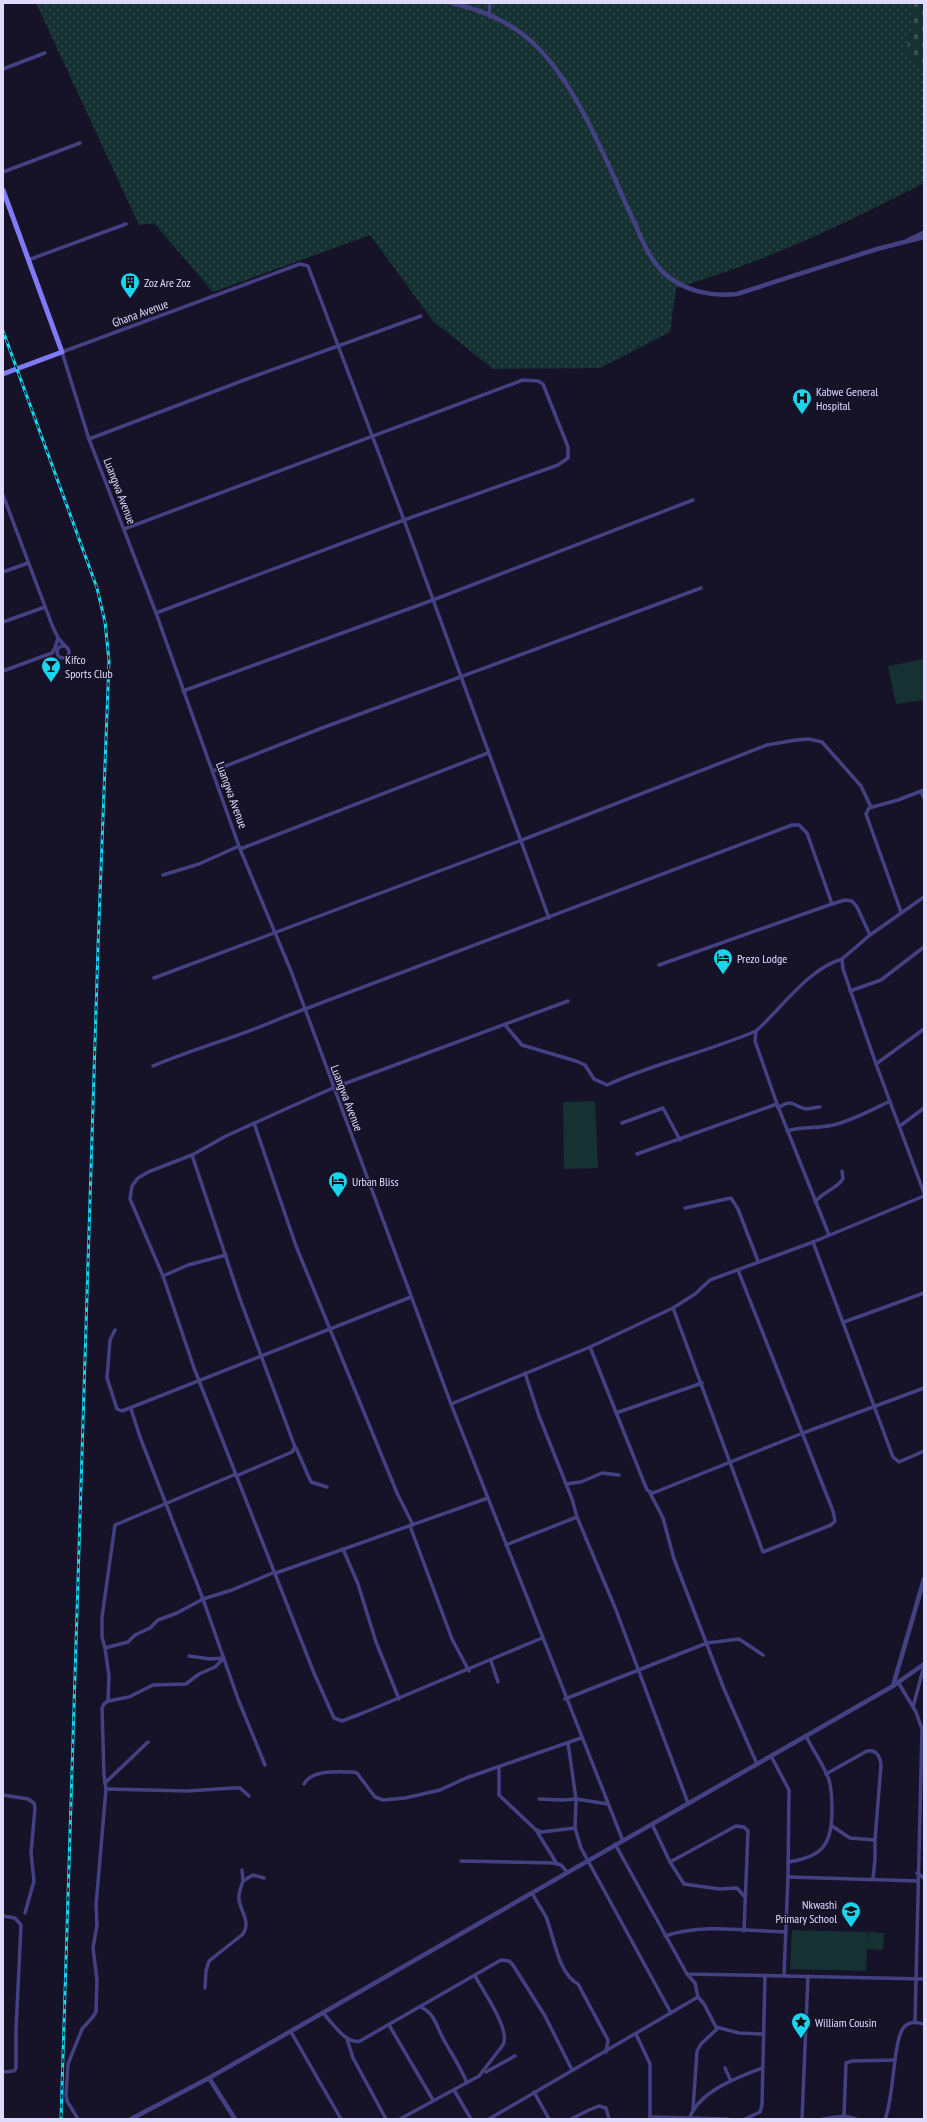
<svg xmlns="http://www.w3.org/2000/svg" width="927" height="2122" viewBox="0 0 927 2122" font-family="'PT Sans Narrow',sans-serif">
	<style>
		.grass { fill: url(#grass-dots) }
		.cemetery { fill: url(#cemetery-stones) }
		.pitch { fill: #163131 }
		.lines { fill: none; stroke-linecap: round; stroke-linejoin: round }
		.minor { stroke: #444183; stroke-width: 3.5 }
		.tertiary { stroke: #444183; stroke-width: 4.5 }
		.secondary { stroke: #7f7af5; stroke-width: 5 }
		.rail-casing { stroke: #16d5ed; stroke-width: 3 }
		.rail { stroke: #161228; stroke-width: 1.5; stroke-dasharray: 4.5; stroke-linecap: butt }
		.labels { text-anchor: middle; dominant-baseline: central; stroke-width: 3; stroke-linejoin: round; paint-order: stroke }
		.poi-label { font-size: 12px; fill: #e0dbfc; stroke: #161228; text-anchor: start }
		.street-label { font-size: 12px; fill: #e0dbfc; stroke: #161228 }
	</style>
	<defs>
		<pattern id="grass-dots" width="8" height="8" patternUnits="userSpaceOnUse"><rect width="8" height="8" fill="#163131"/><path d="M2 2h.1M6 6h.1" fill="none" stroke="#384e50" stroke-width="1.8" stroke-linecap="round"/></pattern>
		<pattern id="cemetery-stones" width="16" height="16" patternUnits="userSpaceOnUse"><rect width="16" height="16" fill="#163131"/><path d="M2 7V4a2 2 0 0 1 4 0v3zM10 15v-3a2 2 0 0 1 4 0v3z" fill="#384e50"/></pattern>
	</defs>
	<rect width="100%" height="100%" fill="#161228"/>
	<path class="grass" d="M36,3h874l3,3v19l-7,26 5,11 13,5v116c-82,42 -159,79 -248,105l-6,44 -70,36 -107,1 -60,-48 -63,-86 -157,57 -59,-69 -15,2z"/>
	<polygon class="cemetery" points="910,3 924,3 924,67 911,62 906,51 913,25 913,6"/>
	<g class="pitch">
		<polygon points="924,659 924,700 896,704 888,666"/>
		<polygon points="595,1101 598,1168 564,1169 563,1102"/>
		<polygon points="792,1930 868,1932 868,1945 869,1932 884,1933 883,1950 867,1949 866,1971 790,1969"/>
	</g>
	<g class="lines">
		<g class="minor">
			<polyline points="489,16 490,3"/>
			<polyline points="3,69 45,53"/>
			<polyline points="3,172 80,143"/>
			<polyline points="907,240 924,232"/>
			<polyline points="28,260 126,224"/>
			<polyline points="89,439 247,379 421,316"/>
			<polyline points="3,495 52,625 58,638 65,646"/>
			<polyline points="124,529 523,380 538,381 543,384 568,447 568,458 558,465 404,520 156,613"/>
			<polyline points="3,572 28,563"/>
			<polyline points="3,622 45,607"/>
			<circle cx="63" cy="652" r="6"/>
			<polyline points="3,671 52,653 55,648 58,638"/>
			<polyline points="183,691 433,600 693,500"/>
			<polyline points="213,771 322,728 701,588"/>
			<polyline points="921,791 924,798"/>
			<polyline points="240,849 488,753"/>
			<polyline points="163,875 199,864 239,846"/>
			<polyline points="832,904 845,900 852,901 857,907 870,935"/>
			<polyline points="901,912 866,814 869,808 898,800 924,790"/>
			<polyline points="549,918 404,520 308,266 300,264 62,352 89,439 156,613 240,849 291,971 451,1404 623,1841"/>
			<polyline points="154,978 522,840 767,745 796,740 809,739 822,742 861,786 871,807"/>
			<polyline points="850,991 881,980 924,947"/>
			<path d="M505,1025l17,20 54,16 9,4 9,14 13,6c48,-22 100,-33 149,-54"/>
			<polyline points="924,1029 876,1064 924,1193"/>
			<polyline points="876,1064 843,969 842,959 870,935 924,897"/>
			<path d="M153,1066c43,-18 88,-30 131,-49l508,-192h7l8,8 25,71 -173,61"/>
			<path d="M778,1108c15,-11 16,-1 28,1 4,0 10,-2 14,-2"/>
			<polyline points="254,1123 296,1246 397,1493 413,1525"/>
			<polyline points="622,1123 663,1108 680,1140"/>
			<polyline points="900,1126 924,1108"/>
			<path d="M787,1131c16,-5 30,-2 46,-6 21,-5 38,-15 57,-24"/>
			<polyline points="637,1154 777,1104"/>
			<polyline points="192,1155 240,1299 295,1447 292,1452 236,1476"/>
			<path d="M815,1202c8,-10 21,-13 28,-23l-1,-8"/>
			<polyline points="685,1208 731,1198 738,1209 758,1261"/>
			<path d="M829,1235l-52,-131 -22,-63 1,-10c26,-23 52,-62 86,-72"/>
			<polyline points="813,1242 893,1457 899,1462 924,1451"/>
			<polyline points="163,1276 188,1265 226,1255"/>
			<polyline points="673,1308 763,1552 831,1525 835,1521 833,1511 738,1270"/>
			<polyline points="844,1322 924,1293"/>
			<polyline points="115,1330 110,1340 107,1378 117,1409 122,1411 411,1297"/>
			<polyline points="590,1347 647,1490 653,1493 803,1433 924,1388"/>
			<polyline points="525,1373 539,1416 572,1499 577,1517 616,1610 688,1803"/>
			<polyline points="451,1404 590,1347 673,1308 695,1294 710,1280 813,1242 924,1196"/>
			<polyline points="131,1409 140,1437 203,1599 238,1699 265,1765"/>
			<polyline points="616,1413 702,1383"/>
			<polyline points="296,1448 311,1482 327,1487"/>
			<polyline points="565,1482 566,1484 581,1482 602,1473 619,1475"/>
			<polyline points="650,1493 663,1518 674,1559 724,1689 757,1764"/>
			<polyline points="410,1526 452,1639 469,1671"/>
			<polyline points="506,1545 577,1517"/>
			<polyline points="343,1549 358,1584 376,1642 399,1699"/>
			<polyline points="276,1573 488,1498"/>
			<polyline points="542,1638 363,1713 342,1721 334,1718 314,1673 194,1368 163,1276 130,1199 132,1186 138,1178 148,1172 192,1155 226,1136 290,1107 333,1088 568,1001"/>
			<polyline points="105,1648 102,1637 102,1617 115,1525 236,1474"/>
			<polyline points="491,1661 498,1682"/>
			<polyline points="898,1682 916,1712 922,1729 915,2022"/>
			<polyline points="565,1699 707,1643 739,1639 763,1655"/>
			<polyline points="108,1701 109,1676 105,1648 128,1642 135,1635 150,1628 158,1620 177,1613 203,1599 232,1590 275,1572"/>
			<polyline points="913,1707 924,1666"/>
			<polyline points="568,1743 576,1799 575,1828 581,1848 671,2013"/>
			<polyline points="771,1756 789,1790 788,1877 784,1975"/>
			<polyline points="499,1768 499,1795 535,1829 541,1832 575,1828"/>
			<path d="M826,1774l41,-23c10,-2 13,6 14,14l-6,75v20l-2,19"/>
			<polyline points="105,1783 148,1742"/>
			<path d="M304,1784c8,-15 34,-12 49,-12l4,1 18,24 8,3 22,-2 35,-8 26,-12 115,-40"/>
			<polyline points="106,1789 188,1791 233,1788 240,1788 249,1796"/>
			<polyline points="3,1795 28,1799 34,1803 35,1808 31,1853 34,1881 25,1913"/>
			<polyline points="539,1799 562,1800 576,1799 608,1804"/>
			<polyline points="652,1824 670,1862 684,1884 719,1889 737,1888 745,1897"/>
			<polyline points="832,1826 850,1838 875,1840"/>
			<polyline points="536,1830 557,1864"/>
			<polyline points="615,1844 687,1974 924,1979"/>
			<polyline points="461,1861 554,1863 561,1865 567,1872"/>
			<polyline points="670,1862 736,1826 744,1827 748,1831 744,1931"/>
			<path d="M788,1862c34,-5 44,-17 44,-51 0,-10 0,-21 -3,-31 -5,-15 -16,-29 -23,-44"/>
			<polyline points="242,1870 243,1881"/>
			<polyline points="917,1873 924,1878"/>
			<polyline points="788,1877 918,1881"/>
			<path d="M532,1893c4,8 10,16 14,24 8,19 12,57 32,67l30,56 -2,12"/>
			<polyline points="3,1916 15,1918 21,1925 16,2030 16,2068 14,2071 3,2072"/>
			<path d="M665,1936c38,-13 81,-5 121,-4"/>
			<polyline points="687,1974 695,1983 698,1997 704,2004 717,2029 701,2044 697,2051 693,2109"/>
			<path d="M205,1988l1,-17 3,-10 34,-27c8,-13 -2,-21 -4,-34 -1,-6 2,-13 4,-19l10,-6 11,3"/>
			<path d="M421,2007c15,7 16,22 24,35 8,14 16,26 22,41"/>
			<path d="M323,2013c9,9 23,32 37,28l141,-81 8,1 4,4 32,51 27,54"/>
			<polyline points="389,2025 433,2100"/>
			<polyline points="716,2027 739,2033 762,2034"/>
			<polyline points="291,2032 341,2119"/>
			<polyline points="636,2034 650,2064 650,2119"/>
			<polyline points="347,2039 353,2058 386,2119"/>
			<polyline points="725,2068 731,2081"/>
			<polyline points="486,2072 515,2056"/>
			<polyline points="454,2090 471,2119"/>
			<polyline points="534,2092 549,2119"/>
			<polyline points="844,2116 846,2063 852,2061 895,2060"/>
			<polyline points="650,2117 728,2119"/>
			<path d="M690,2117c10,-26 48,-40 72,-49"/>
			<polyline points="78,2119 67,2101 66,2095 68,2064 82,2029 92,2018 96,2012 97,1980 93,1948 97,1925 96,1905 106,1789 104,1775 102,1708 104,1704 108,1701 129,1697 153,1685 186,1684 199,1674 215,1667 224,1658 210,1659 189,1656"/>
			<path d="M400,2119l79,-43 24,-31c8,-15 -20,-54 -28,-69"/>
			<polyline points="489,2119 698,1997"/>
			<polyline points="571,2119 589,2110 599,2106 606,2108 609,2119"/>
			<polyline points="745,2119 760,2112 762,2105 765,1975"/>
			<polyline points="802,2119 808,1976"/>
			<polyline points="823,2119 844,2116 856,2119"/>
			<path d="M885,2119c9,-20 8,-80 19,-92 6,-6 12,-5 20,-3"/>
		</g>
		<g class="tertiary">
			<path d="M452,3c30,7 63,21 85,44 41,40 70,116 94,168 10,21 16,42 33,58 19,18 48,24 73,21l140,-45 47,-12"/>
			<polyline points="893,1686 924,1579"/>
			<polyline points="209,2078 806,1736 893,1686 924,1664"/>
			<polyline points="131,2119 209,2078 235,2119"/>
		</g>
		<polyline class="secondary" points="3,190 62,352 3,374"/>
		<g class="rail-casing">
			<polyline id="rail" points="3,331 97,588 105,622 109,661 98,947 61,2119"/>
		</g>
		<use href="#rail" class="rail"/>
	</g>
	<defs>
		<g id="building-pin" transform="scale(1)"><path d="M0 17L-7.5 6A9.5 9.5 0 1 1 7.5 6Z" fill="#16d5ed" stroke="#161228"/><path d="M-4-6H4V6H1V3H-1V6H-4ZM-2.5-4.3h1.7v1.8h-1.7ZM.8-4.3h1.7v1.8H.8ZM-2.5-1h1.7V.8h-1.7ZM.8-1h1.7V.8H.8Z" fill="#111"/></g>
		<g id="hospital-pin" transform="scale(1)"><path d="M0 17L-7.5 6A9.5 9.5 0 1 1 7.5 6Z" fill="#16d5ed" stroke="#161228"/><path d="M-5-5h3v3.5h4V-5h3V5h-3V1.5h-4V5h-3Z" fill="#111"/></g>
		<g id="bar-pin" transform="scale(1)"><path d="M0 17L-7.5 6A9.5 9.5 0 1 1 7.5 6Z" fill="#16d5ed" stroke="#161228"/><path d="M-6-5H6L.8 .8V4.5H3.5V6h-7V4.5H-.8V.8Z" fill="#111"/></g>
		<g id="hotel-pin" transform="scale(1)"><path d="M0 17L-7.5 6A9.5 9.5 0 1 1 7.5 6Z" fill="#16d5ed" stroke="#161228"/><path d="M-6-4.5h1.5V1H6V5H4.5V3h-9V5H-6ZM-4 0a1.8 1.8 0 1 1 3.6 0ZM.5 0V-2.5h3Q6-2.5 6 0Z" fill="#111"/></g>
		<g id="school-pin" transform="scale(1)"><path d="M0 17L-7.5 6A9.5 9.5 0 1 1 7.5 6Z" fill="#16d5ed" stroke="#161228"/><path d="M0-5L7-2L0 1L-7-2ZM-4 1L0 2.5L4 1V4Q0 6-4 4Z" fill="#111"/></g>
		<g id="sight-pin" transform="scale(1)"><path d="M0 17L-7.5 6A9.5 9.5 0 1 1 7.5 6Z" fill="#16d5ed" stroke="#161228"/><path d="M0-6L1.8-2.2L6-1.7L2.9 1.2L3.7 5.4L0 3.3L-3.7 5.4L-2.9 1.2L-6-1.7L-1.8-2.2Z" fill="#111"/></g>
	</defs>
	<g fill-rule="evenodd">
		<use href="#building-pin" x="130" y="282"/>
		<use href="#hospital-pin" x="802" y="398"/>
		<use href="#bar-pin" x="51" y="666"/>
		<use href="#hotel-pin" x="723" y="958"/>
		<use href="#hotel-pin" x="338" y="1181"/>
		<use href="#school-pin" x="851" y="1911"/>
		<use href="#sight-pin" x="801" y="2022"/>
	</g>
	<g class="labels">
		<g class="poi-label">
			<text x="144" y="282">Zoz Are Zoz</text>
			<text x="816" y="391">Kabwe General<tspan x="816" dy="14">Hospital</tspan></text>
			<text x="65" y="659">Kifco<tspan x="65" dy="14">Sports Club</tspan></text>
			<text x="737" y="958">Prezo Lodge</text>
			<text x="352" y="1181">Urban Bliss</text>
			<text x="837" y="1904" text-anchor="end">Nkwashi<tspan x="837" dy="14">Primary School</tspan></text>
			<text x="815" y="2022">William Cousin</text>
		</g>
		<g class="street-label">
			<text transform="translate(140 313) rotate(-20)">Ghana Avenue</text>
			<text transform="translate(120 491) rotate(69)">Luangwa Avenue</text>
			<text transform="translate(232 795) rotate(70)">Luangwa Avenue</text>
			<text transform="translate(347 1098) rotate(69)">Luangwa Avenue</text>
		</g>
	</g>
	<rect width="927" height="2122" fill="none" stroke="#e0dbfc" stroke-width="8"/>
</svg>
